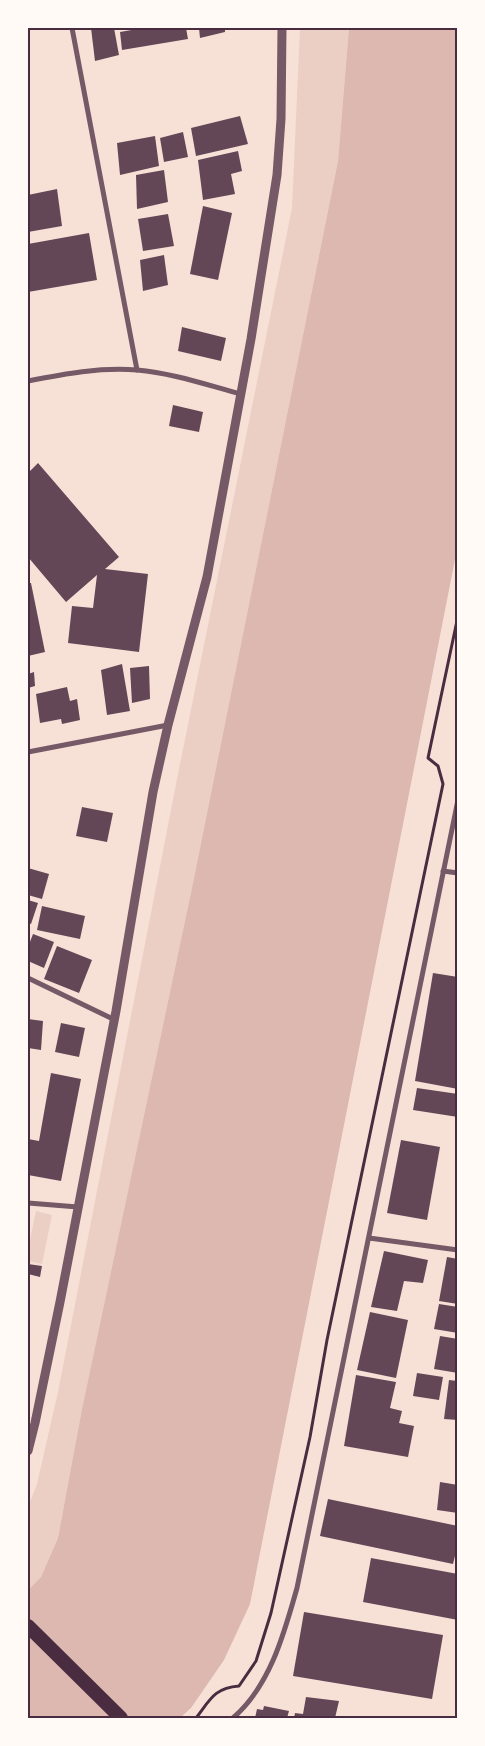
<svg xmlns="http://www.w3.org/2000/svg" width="485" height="1746" viewBox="0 0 485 1746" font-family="'Space Grotesk',sans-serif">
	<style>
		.green { fill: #ebcfc5 }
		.water { fill: #dcb8b0 }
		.building { fill: #644757 }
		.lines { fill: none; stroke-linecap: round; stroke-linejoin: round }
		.path { stroke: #4a2c40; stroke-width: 3 }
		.minor { stroke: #755966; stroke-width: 5 }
		.tertiary { stroke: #755966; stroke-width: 9 }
		.trunk { stroke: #4a2c40; stroke-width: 14 }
		.neatline { fill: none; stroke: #4a2c40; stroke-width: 2 }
	</style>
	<rect width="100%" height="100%" fill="#f7e1d7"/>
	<g class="green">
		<polygon points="300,28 349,28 338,161 193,883 82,1409 58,1538 41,1577 28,1590 28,1507 37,1484 58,1392 176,784 292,208"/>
		<polygon points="36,1211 52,1215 42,1264 28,1261 28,1249"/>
	</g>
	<polygon class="water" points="349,28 457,28 457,549 250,1604 224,1660 191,1708 180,1718 28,1718 28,1590 41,1577 58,1538 82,1409 193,883 338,161"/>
	<g class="building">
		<polygon points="91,28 114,28 119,55 95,61"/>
		<polygon points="143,28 186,28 188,39 122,50 120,32"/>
		<polygon points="199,28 225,28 225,32 200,38"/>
		<polygon points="240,116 248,144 196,156 191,128"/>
		<polygon points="183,132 188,157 164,162 160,138"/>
		<polygon points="155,136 159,166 120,175 117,143"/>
		<polygon points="238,151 242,171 231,174 235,194 203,200 198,160"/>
		<polygon points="164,170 168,202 137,209 136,175"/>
		<polygon points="57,189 62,226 28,232 28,195"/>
		<polygon points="203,206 232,213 218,280 190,274"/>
		<polygon points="168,214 174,246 143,251 138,219"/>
		<polygon points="89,233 97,280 28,292 28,244"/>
		<polygon points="164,255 168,285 143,291 140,260"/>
		<polygon points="182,327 226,338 221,361 178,351"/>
		<polygon points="173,405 203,412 199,432 169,426"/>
		<polygon points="38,463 119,557 105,569 148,574 139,652 68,643 72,606 93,608 97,575 66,602 28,557 28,473"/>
		<polygon points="28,583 31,583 45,652 28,656"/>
		<polygon points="122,664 130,711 107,715 101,670"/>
		<polygon points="149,666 150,699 132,703 130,668"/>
		<polygon points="34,672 35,686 28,688 28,674"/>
		<polygon points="67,687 70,701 77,699 80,720 62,724 61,719 40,723 36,694"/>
		<polygon points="82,807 113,813 107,842 76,836"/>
		<polygon points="28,868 49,874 42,899 28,895"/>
		<polygon points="28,900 38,903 31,924 28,923"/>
		<polygon points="42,906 85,916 80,939 37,930"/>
		<polygon points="33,934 54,942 44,968 28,961 28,947"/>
		<polygon points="57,946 92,960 79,993 44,979"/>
		<polygon points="433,973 458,977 458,1089 415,1081"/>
		<polygon points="28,1019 43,1021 41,1050 28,1048"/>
		<polygon points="61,1023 85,1028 79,1057 55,1052"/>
		<polygon points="51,1073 81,1079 61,1181 28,1175 28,1139 39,1141"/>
		<polygon points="417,1088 458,1094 458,1117 413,1110"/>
		<polygon points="401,1140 440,1147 427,1220 387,1213"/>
		<polygon points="384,1251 428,1260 423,1283 404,1281 397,1311 371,1307"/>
		<polygon points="447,1257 458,1259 458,1304 439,1301"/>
		<polygon points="28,1264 42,1266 40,1277 28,1274"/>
		<polygon points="439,1304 458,1307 458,1333 434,1329"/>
		<polygon points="370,1312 408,1320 396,1378 357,1370"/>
		<polygon points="440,1336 458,1339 458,1373 434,1369"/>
		<polygon points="417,1373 443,1377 439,1400 413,1396"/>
		<polygon points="356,1375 396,1382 390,1408 402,1411 399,1423 414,1426 408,1457 344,1446"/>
		<polygon points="449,1380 458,1381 458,1420 444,1419"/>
		<polygon points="440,1482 458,1485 458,1513 437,1510"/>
		<polygon points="328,1499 458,1526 458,1544 453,1564 320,1536"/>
		<polygon points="371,1558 458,1574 458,1620 363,1602"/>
		<polygon points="304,1612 443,1635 432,1699 293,1676"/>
		<polygon points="306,1697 339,1701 335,1718 294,1718 295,1713 303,1714"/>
		<polygon points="264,1706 289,1711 287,1718 255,1718 257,1709 263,1710"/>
	</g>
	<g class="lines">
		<path class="path" d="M196,1718c14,-18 18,-30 43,-32l17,-25 15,-48 39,-176 17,-97 116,-556 -5,-18 -10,-8 30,-142"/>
		<g class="minor">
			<polyline points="72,28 137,370"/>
			<path d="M28,381c36,-7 72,-14 109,-11 35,3 70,15 104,24"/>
			<polyline points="28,752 168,725"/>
			<polyline points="443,871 458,873"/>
			<polyline points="28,978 115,1020"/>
			<polyline points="28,1203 78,1207"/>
			<polyline points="369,1238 458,1250"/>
			<path d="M233,1718c37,-32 51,-84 64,-130l161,-788"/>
		</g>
		<polyline class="tertiary" points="28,1451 35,1423 60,1302 116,1011 153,792 168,725 207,577 251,339 277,175 281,119 282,28"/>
		<polyline class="trunk" points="28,1626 121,1718"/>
	</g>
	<rect width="485" height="1746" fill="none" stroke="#fffaf5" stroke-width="58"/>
	<rect x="29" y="29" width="427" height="1688" class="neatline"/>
</svg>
